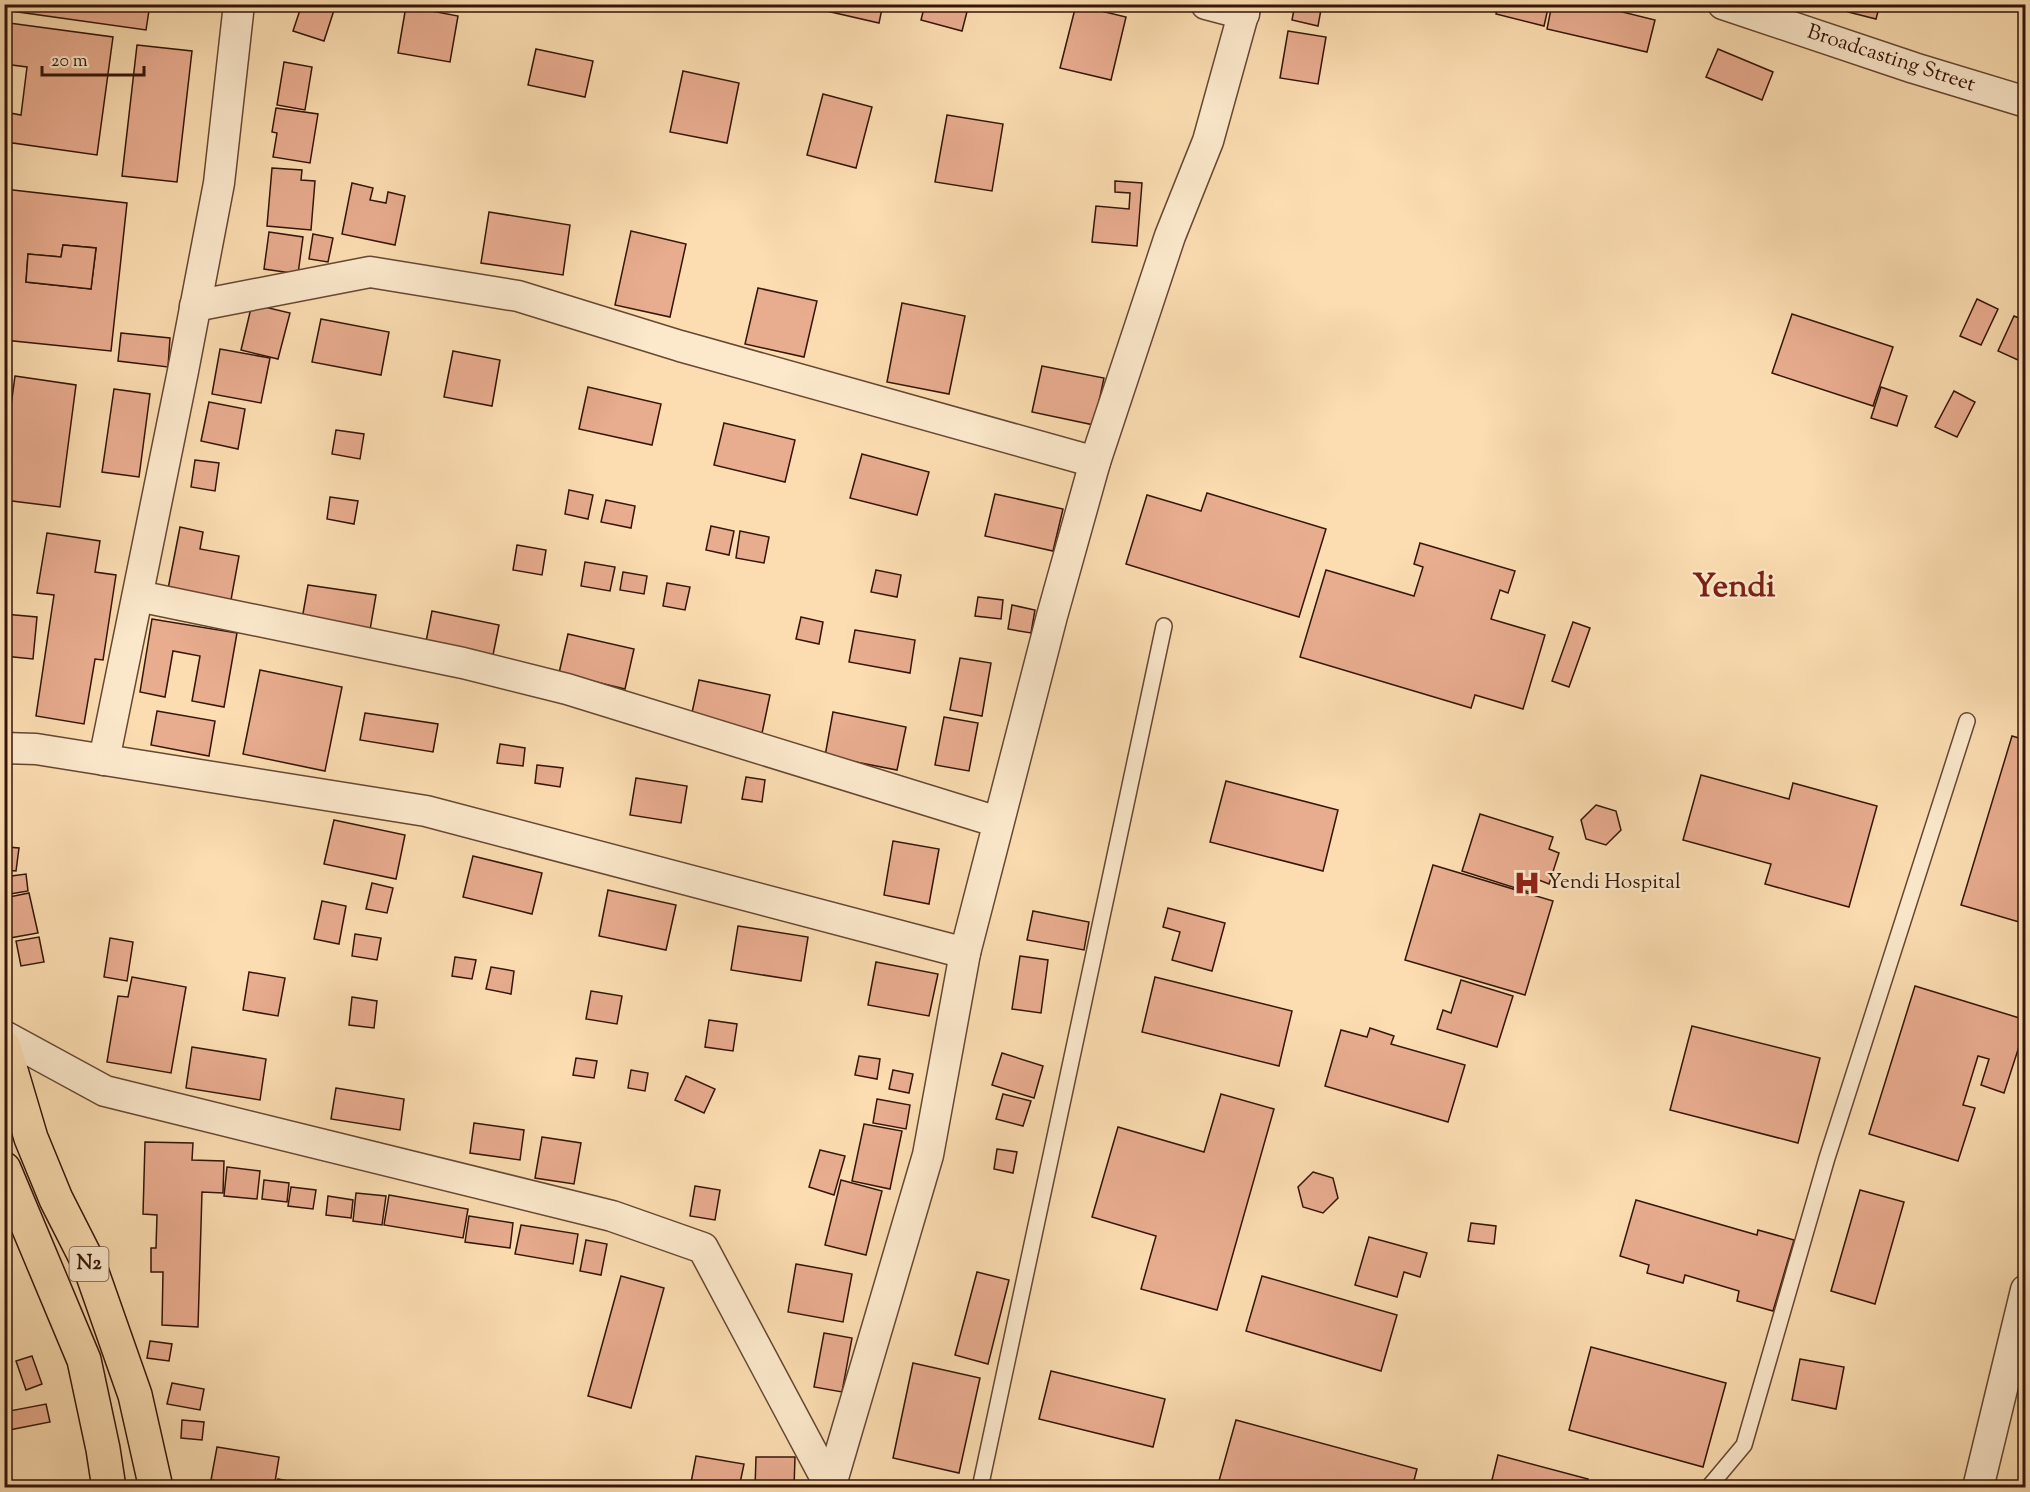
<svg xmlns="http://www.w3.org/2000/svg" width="2030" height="1492" viewBox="0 0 2030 1492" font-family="'Sorts Mill Goudy',serif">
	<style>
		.building { fill: #e8ac8f; stroke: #341508; stroke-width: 1.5; fill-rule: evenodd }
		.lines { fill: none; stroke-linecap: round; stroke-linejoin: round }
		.service-casing { stroke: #664732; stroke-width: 18 }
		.minor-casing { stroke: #664732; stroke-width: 33 }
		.trunk-casing { stroke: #341508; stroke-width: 36 }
		.service { stroke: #fce9cc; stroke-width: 15 }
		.minor { stroke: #fce9cc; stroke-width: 30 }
		.trunk { stroke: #fbddb1; stroke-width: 33 }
		.labels { text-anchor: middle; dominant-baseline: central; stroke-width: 4.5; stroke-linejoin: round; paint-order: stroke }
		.shield { fill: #fce9cc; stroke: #705543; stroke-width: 1.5 }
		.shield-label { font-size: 20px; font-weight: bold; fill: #341508 }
		.street-label { font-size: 21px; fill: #341508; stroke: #fce9cc }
		.poi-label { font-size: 21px; fill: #341508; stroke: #fce9cc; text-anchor: start }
		.town-label { font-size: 33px; font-weight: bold; fill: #7a1f14; stroke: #fce9cc }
	</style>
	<rect width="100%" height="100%" fill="#fbddb1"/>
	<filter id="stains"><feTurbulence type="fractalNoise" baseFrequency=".00333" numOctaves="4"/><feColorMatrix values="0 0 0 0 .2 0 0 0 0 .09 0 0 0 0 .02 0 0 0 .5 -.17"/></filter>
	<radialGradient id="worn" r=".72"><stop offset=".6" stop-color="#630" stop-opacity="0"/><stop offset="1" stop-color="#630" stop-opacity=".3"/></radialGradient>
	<g class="building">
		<polygon points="4,4 150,4 146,30 4,10"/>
		<polygon points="302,4 336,4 324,41 293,31"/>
		<polygon points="796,4 883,4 879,23"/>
		<polygon points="925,4 969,4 962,31 921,20"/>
		<polygon points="1295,4 1322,4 1318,26 1292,20"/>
		<polygon points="1498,4 1549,4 1544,26 1496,14"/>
		<polygon points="1552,4 1598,4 1598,6 1655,20 1647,52 1547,29"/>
		<polygon points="1850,4 1880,4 1876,19 1848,12"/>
		<polygon points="1076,5 1126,17 1111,80 1060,68"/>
		<polygon points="406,6 458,16 450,62 398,53"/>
		<polygon points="9,23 113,37 97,155 6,142 10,113 21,115 27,67 4,64"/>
		<polygon points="1288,31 1326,37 1318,84 1280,78"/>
		<polygon points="137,45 192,51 177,182 122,176"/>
		<polygon points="536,49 593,61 585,97 528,85"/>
		<polygon points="1718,49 1773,72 1762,100 1706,77"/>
		<polygon points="284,62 312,67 305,110 277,105"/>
		<polygon points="683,71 739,83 727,143 670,132"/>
		<polygon points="823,94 872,107 856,168 807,155"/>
		<polygon points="276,108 318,114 310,163 273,157 277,133 272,132"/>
		<polygon points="947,115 1003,124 992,191 935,182"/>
		<polygon points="272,168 302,170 301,180 315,181 311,230 267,226"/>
		<polygon points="1115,181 1142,183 1137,246 1092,242 1096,206 1129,209 1130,193 1115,192"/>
		<polygon points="352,183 373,188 370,200 386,203 388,192 405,196 395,245 342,234"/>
		<path d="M4,189l123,14 -16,148 -107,-11zM63,245l33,3 -5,41 -65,-7 2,-28 33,3z"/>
		<polygon points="489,212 570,225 563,275 481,263"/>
		<polygon points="631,231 686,244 670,317 615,305"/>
		<polygon points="269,232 303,237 298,274 264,269"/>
		<polygon points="313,234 333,238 328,262 309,259"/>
		<polygon points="63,245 96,248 91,289 26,282 28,254 61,257"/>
		<polygon points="758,288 817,301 804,357 745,344"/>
		<polygon points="1977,299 1998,309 1981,345 1960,336"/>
		<polygon points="902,303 965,316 949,394 887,382"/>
		<polygon points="252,304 290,313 278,359 241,350"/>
		<polygon points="1792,314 1893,347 1873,406 1772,373"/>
		<polygon points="2014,316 2026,321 2026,343 2018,360 1998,351"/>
		<polygon points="321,319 389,332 381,375 312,362"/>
		<polygon points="121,333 170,338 168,367 118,361"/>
		<polygon points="220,349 270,358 261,403 212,394"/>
		<polygon points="453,351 500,360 492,406 444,397"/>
		<polygon points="1042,366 1104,378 1094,425 1032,412"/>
		<polygon points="15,376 76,385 60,507 4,500 4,458"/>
		<polygon points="588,387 661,404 652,445 579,429"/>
		<polygon points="1881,387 1907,396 1897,426 1871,418"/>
		<polygon points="114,389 150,394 139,477 102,472"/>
		<polygon points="1954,391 1975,402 1957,437 1935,427"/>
		<polygon points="209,402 245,409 238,449 201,441"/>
		<polygon points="724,423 795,440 785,482 714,465"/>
		<polygon points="336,430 364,434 360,459 332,454"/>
		<polygon points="862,454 929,472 917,515 850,498"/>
		<polygon points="195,460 219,463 215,491 191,487"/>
		<polygon points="569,490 593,495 588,519 565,514"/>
		<polygon points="1207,493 1326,529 1299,617 1126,564 1147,495 1201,511"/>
		<polygon points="995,494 1063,509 1053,551 985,536"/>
		<polygon points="330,497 358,501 354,524 327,519"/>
		<polygon points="606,500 635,506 631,528 601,522"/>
		<polygon points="711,526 734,531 729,555 706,550"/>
		<polygon points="180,527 203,532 200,549 239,556 231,600 168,589"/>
		<polygon points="740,531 769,537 764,563 736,558"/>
		<polygon points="47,533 100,541 95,572 116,575 103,660 95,659 84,724 36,716 54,595 37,593"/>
		<polygon points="1420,543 1515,571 1508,593 1500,590 1491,619 1545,635 1523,709 1475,695 1471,708 1300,657 1326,570 1414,596 1423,567 1414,564"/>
		<polygon points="517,545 546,550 542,575 513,570"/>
		<polygon points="585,562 615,567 610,591 581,586"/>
		<polygon points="876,570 901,575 897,597 871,592"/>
		<polygon points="623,572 647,576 644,594 620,590"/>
		<polygon points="667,583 690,587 685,610 663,606"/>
		<polygon points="308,585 376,595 369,636 301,625"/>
		<polygon points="978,597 1003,600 1001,619 975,616"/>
		<polygon points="1012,605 1035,610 1031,633 1008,629"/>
		<polygon points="432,611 499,625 491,665 424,652"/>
		<polygon points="4,614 37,617 33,659 4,656"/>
		<polygon points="801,617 823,622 819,644 796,639"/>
		<polygon points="152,619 237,633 224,707 192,701 200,656 173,651 165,697 140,692"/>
		<polygon points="1573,622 1590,628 1569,687 1552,681"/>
		<polygon points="855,630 915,640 910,673 849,662"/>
		<polygon points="568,634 634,649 625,689 559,673"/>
		<polygon points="960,658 991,663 982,716 950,710"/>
		<polygon points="260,670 342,687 325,771 243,754"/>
		<polygon points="699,680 770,695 761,738 690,722"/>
		<polygon points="157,711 215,721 209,756 151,745"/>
		<polygon points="833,712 906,727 897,770 825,756"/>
		<polygon points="365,713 438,724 433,752 360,740"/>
		<polygon points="944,717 978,723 969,771 935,765"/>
		<polygon points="2012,736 2026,740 2026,924 1961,905"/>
		<polygon points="500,744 525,748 523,766 497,763"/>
		<polygon points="537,765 563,768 560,787 535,783"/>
		<polygon points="1701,775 1789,799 1793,783 1877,806 1849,907 1765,884 1771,864 1683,840"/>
		<polygon points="746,777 765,780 762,802 742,799"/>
		<polygon points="636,778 687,786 681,823 630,815"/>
		<polygon points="1226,781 1338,810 1323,871 1210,842"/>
		<polygon points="1596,805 1616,811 1621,830 1606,845 1586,839 1581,820"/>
		<polygon points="1480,814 1553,837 1549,849 1559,853 1549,884 1539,880 1535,894 1462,871"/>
		<polygon points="334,820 405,835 396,879 324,864"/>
		<polygon points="4,828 10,829 8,847 19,848 16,871 4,870"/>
		<polygon points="893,841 939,849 929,904 884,895"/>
		<polygon points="473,856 542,873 532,914 463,897"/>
		<polygon points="1433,865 1553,901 1525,995 1405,960"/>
		<polygon points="26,874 28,891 4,895 4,877"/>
		<polygon points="372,883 393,888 387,913 366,909"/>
		<polygon points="608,890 676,905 666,950 599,936"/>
		<polygon points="29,893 38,933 4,939 4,898"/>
		<polygon points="322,901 346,906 339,944 314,939"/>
		<polygon points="1168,908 1225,923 1212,971 1172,960 1180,932 1163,927"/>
		<polygon points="1033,911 1089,922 1084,950 1027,940"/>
		<polygon points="738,926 808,937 801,981 731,970"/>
		<polygon points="355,934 381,938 377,960 352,956"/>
		<polygon points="39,937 44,962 21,966 16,941"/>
		<polygon points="110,938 133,942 127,981 104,977"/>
		<polygon points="1020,956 1048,960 1041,1013 1012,1009"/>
		<polygon points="455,957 476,960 472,979 452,976"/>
		<polygon points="876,962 938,974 929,1016 868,1005"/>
		<polygon points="491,967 514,971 511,994 486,989"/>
		<polygon points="249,972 285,978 278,1016 243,1010"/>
		<polygon points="132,977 186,987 171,1073 107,1062 118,996 128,997"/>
		<polygon points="1155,977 1292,1011 1279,1066 1142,1032"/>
		<polygon points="1461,980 1513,996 1497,1047 1437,1029 1443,1010 1451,1013"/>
		<polygon points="1915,986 2026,1020 2026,1025 2004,1093 1981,1085 1989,1059 1978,1056 1963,1105 1975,1108 1958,1161 1869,1134"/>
		<polygon points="591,991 622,996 617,1024 586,1019"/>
		<polygon points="352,997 377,1001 374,1028 349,1025"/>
		<polygon points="709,1020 737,1024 733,1051 705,1047"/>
		<polygon points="1692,1026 1820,1058 1798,1143 1670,1110"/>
		<polygon points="1370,1028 1394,1036 1391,1044 1465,1065 1448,1122 1325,1086 1341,1030 1367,1037"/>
		<polygon points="192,1047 266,1059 260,1100 186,1088"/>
		<polygon points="1002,1053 1043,1066 1034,1098 992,1085"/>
		<polygon points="859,1056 880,1059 877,1079 855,1075"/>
		<polygon points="576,1058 597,1061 594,1078 573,1075"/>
		<polygon points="631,1070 648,1073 645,1091 628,1088"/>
		<polygon points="893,1070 913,1074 909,1093 889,1089"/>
		<polygon points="686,1076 715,1089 704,1113 675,1100"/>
		<polygon points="336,1088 404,1099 400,1130 331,1119"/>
		<polygon points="1003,1094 1031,1101 1023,1126 996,1119"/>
		<polygon points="1221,1094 1274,1109 1217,1310 1141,1289 1156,1236 1092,1217 1118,1127 1204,1152"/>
		<polygon points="877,1099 910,1105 906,1129 873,1123"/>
		<polygon points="474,1123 524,1130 520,1160 470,1153"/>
		<polygon points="864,1124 902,1131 890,1189 852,1181"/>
		<polygon points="542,1137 581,1143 574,1184 535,1178"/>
		<polygon points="145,1142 193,1143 192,1160 224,1161 223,1193 202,1192 198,1327 162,1325 163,1272 151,1272 151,1248 156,1248 157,1215 143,1214"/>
		<polygon points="997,1149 1017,1152 1013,1173 994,1169"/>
		<polygon points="820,1150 845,1156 834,1195 809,1187"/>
		<polygon points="227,1167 260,1171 257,1199 224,1196"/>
		<polygon points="1313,1172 1333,1178 1338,1198 1323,1213 1303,1207 1298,1187"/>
		<polygon points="264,1180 289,1183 287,1202 262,1199"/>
		<polygon points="841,1180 882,1191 866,1255 825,1245"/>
		<polygon points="695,1186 720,1190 715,1220 690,1216"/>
		<polygon points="291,1187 316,1190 313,1209 288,1206"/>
		<polygon points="1860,1190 1904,1202 1875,1304 1831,1291"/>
		<polygon points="356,1193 386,1196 382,1225 353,1221"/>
		<polygon points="389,1195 468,1209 463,1238 384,1225"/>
		<polygon points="328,1196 353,1200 351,1218 326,1215"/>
		<polygon points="1636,1200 1757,1235 1758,1230 1794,1240 1773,1311 1737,1301 1739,1291 1685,1275 1683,1283 1647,1273 1649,1265 1620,1256"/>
		<polygon points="469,1216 513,1223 510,1248 465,1242"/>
		<polygon points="1471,1223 1496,1226 1494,1244 1468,1241"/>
		<polygon points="521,1225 578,1234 573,1264 515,1254"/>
		<polygon points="1369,1237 1427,1253 1420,1277 1404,1272 1397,1297 1355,1285"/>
		<polygon points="586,1240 607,1244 601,1275 580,1271"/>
		<polygon points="796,1264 852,1274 843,1322 788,1312"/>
		<polygon points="977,1272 1009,1280 988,1364 955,1355"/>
		<polygon points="621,1276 664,1288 631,1408 588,1396"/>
		<polygon points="1262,1276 1397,1315 1381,1371 1246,1331"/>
		<polygon points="824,1333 852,1338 842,1392 814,1387"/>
		<polygon points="150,1341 172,1344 169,1361 147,1358"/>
		<polygon points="1591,1347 1726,1383 1703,1467 1569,1430"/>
		<polygon points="32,1356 42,1384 26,1390 16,1361"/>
		<polygon points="1800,1359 1844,1367 1836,1409 1792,1400"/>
		<polygon points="913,1363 980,1378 959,1473 893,1458"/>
		<polygon points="1051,1371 1165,1399 1153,1447 1039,1419"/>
		<polygon points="172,1383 204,1389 200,1410 167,1404"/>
		<polygon points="46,1404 50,1422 4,1431 4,1412"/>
		<polygon points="182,1420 204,1422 202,1440 181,1438"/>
		<polygon points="1236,1420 1417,1469 1412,1488 1217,1488"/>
		<polygon points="217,1447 279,1457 274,1488 259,1488 211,1480"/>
		<polygon points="1498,1455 1588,1479 1585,1488 1490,1488"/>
		<polygon points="696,1456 744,1464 739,1488 690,1488"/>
		<polygon points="756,1457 795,1457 794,1488 755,1488"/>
		<polygon points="4,1468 7,1468 10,1481 4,1482"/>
		<polygon points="278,1479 325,1488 277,1488"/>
	</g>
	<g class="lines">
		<g class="service-casing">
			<g id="service">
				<polyline points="980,1488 1164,626"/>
				<polyline points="1708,1488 1744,1445 1827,1158 1967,721"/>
			</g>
		</g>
		<g class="minor-casing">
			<g id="minor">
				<polyline points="1206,4 1244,14"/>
				<polyline points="1723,4 1914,68 2026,102"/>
				<polyline points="195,306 370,272 518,296 680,346 1095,462"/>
				<polyline points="138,596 463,663 567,689 998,822"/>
				<polyline points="4,748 36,749 426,811 965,953"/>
				<polyline points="104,760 183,371 219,183 239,4"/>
				<polyline points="4,1036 105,1091 612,1216 703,1248 830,1486"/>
				<polyline points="830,1488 928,1155 965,953 1052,616 1095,462 1170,236 1208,141 1246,4"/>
				<polyline points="1978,1488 2026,1290"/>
			</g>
		</g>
		<g class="trunk-casing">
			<g id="trunk">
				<polyline points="4,1047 31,1138 56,1199 89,1264 135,1395 156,1488"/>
				<polyline points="4,1169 84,1360 103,1449 109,1488"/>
			</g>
		</g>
		<use href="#service" class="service"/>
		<use href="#minor" class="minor"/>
		<use href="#trunk" class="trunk"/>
	</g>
	<defs>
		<g id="hospital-bare" transform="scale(2.07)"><path d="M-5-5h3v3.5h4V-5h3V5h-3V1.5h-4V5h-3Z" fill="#8f2418" stroke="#fce9cc" stroke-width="2.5" paint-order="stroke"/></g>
	</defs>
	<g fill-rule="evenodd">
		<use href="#hospital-bare" x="1527" y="883"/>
	</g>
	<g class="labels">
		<rect class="shield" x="69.5" y="1247" width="39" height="34" rx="4.5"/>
		<g class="shield-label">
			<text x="89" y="1264">N2</text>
		</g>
		<g class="street-label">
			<text transform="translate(1891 59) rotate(18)">Broadcasting Street</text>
		</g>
		<g class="poi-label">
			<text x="1547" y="883">Yendi Hospital</text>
		</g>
		<g class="town-label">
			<text x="1734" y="588">Yendi</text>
		</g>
	</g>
	<rect width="2030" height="1492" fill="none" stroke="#fbddb1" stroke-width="24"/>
	<rect x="6" y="6" width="2018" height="1480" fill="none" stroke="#341508" stroke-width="3"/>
	<rect x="12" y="12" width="2006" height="1468" fill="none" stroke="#341508" stroke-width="1.5"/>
	<path d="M42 66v9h102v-9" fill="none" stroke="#341508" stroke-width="3"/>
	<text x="51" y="66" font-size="18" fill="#341508" stroke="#fce9cc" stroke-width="4.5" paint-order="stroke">20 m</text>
	<rect width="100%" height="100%" filter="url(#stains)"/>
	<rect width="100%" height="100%" fill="url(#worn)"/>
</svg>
